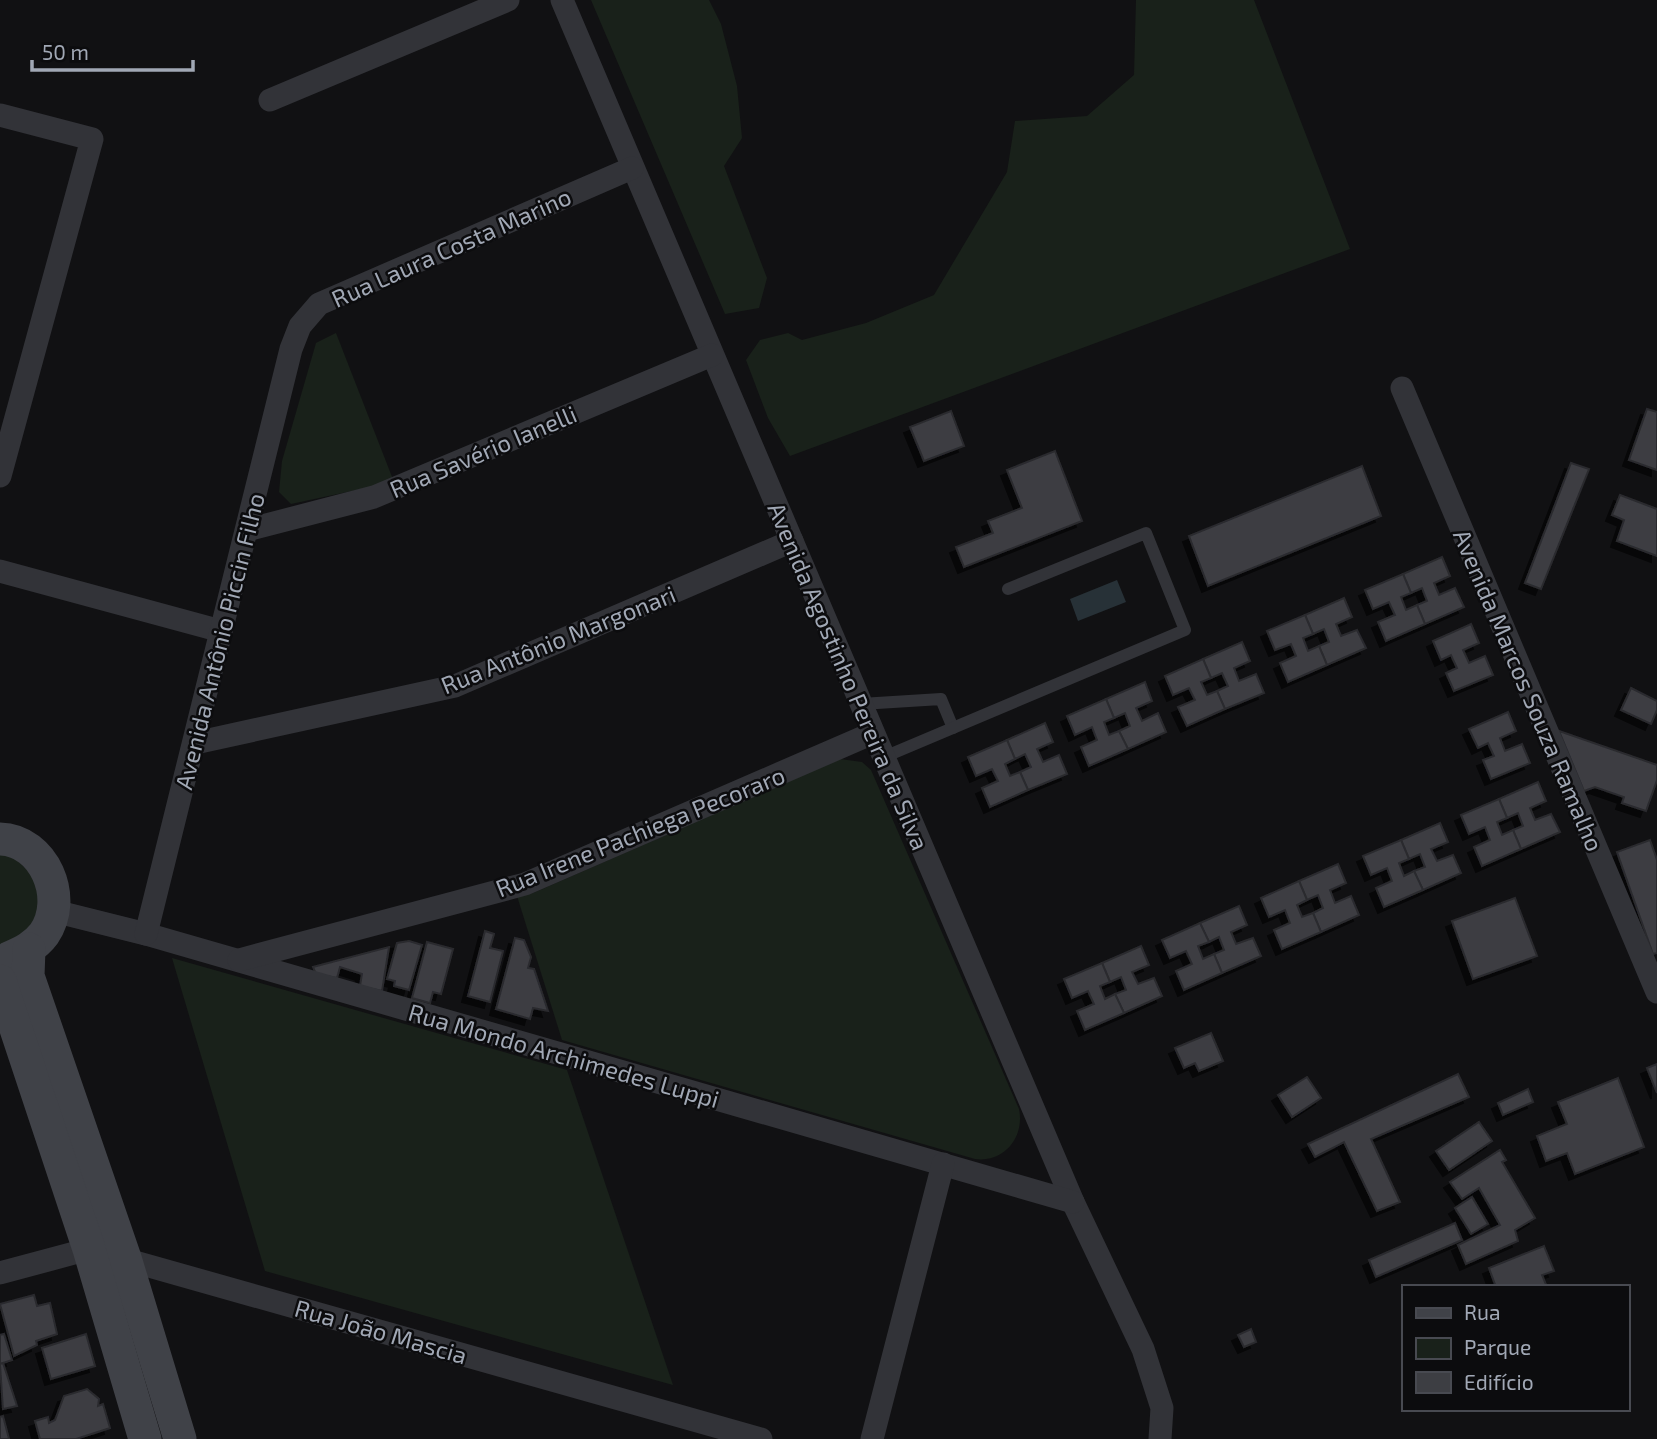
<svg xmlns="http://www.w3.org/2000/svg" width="1657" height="1439" viewBox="0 0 1657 1439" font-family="'Exo 2',sans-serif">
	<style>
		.green { fill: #19211a }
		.water { fill: #273137 }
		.building { fill: #3d3e43; stroke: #2b2b2f; stroke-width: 2; filter: url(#shadow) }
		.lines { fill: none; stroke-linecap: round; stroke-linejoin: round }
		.lane { stroke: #323338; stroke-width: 12 }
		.street { stroke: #323338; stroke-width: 23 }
		.secondary { stroke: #404248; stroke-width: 33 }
		.labels { text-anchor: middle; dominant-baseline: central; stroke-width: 5; stroke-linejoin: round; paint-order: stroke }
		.street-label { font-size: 24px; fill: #a1a8b5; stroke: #0c0c0e }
	</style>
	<defs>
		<filter id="shadow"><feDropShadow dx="-6" dy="6" stdDeviation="0" flood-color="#0009"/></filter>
	</defs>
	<rect width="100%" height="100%" fill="#111113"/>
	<g class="green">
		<polygon points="591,0 709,0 721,24 737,86 742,138 724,166 767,278 759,308 725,314"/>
		<polygon points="1136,0 1254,0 1350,249 790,456 768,418 746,360 760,340 788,333 802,340 866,323 934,295 1007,172 1015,121 1087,116 1134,75"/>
		<polygon points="336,333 394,482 291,504 279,492 282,461 316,343"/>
		<path d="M840,759l22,3 9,8 148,339c6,28 -15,54 -44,50l-413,-119 -45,-144 16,-3z"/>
		<polygon points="0,854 13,856 39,882 40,920 0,949"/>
		<polygon points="172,958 567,1070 673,1385 265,1271"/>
	</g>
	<polygon class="water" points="1117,580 1126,602 1078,621 1070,599"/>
	<g class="building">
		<polygon points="1647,409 1657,412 1657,470 1629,460"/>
		<polygon points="951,411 964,446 924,461 910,427"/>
		<polygon points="1055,451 1082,521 964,567 956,547 993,533 988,521 1022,508 1007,470"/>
		<polygon points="1571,463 1589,469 1541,589 1525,583"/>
		<polygon points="1362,466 1381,516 1208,586 1189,536"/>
		<polygon points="1620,495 1657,509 1657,556 1617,541 1624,520 1612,515"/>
		<polygon points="1442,557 1450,576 1434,583 1439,595 1455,588 1464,607 1425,624 1417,605 1427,601 1422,588 1411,593 1403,574"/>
		<polygon points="1403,574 1411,593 1401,597 1406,610 1417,605 1425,624 1386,641 1378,622 1395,615 1389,602 1373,609 1365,590"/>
		<polygon points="1344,598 1352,617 1336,624 1341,636 1357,630 1366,648 1327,665 1319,646 1329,642 1324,629 1313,634 1305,615"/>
		<polygon points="1305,615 1313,634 1303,638 1308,651 1319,646 1327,665 1288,682 1280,663 1296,656 1291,644 1275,650 1267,631"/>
		<polygon points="1471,624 1479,643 1463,650 1469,663 1485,656 1493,675 1454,691 1446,673 1457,668 1451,655 1441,660 1433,641"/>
		<polygon points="1242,642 1250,661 1234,668 1239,681 1256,674 1264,693 1225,709 1217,691 1228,686 1222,673 1211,678 1203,659"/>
		<polygon points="1203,659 1211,678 1201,682 1207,695 1217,691 1225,709 1187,726 1178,707 1195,700 1189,688 1173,695 1165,676"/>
		<polygon points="1145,682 1152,701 1136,708 1142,721 1158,713 1166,732 1128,749 1119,731 1130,726 1125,713 1114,718 1106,699"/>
		<polygon points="1631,688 1657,701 1657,710 1651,724 1621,710"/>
		<polygon points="1106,699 1114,718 1104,722 1109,735 1119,731 1128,749 1089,766 1081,747 1097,740 1092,727 1075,735 1067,716"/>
		<polygon points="1508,712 1516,731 1500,738 1505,751 1522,744 1530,763 1491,779 1483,760 1494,756 1488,743 1478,748 1469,729"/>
		<polygon points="1045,723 1053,742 1037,749 1043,762 1059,755 1067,774 1028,790 1020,772 1031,767 1025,754 1015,759 1007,740"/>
		<polygon points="1559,731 1657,765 1657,780 1646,811 1622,803 1624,797 1595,787 1584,791"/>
		<polygon points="1007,740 1015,759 1005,764 1010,776 1020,772 1028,790 990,807 982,788 998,781 992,769 976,776 968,757"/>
		<polygon points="1538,782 1546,801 1530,808 1535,820 1551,814 1560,832 1521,849 1513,830 1523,826 1518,813 1507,818 1499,799"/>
		<polygon points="1499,799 1507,818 1497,822 1502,835 1513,830 1521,849 1482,866 1474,847 1490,840 1485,827 1469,834 1461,815"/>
		<polygon points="1440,823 1448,842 1431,849 1437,861 1453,855 1461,873 1423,890 1414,871 1425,867 1420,854 1409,859 1401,840"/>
		<polygon points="1401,840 1409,859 1399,863 1404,876 1414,871 1423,890 1384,907 1376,888 1392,881 1387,868 1371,875 1363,856"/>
		<polygon points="1650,840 1657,860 1657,953 1653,954 1617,852"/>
		<polygon points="1338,864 1346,883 1330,890 1335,903 1351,896 1359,915 1321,932 1313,913 1323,908 1318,895 1307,900 1299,881"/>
		<polygon points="1299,881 1307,900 1297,905 1302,917 1313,913 1321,932 1282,949 1274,930 1290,923 1285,910 1269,917 1261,898"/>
		<polygon points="1515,898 1537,956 1473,979 1452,921"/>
		<polygon points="1239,906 1247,925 1231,932 1236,944 1253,938 1261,956 1222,973 1214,954 1224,950 1219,937 1209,942 1200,923"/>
		<polygon points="1200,923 1209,942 1198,946 1203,959 1214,954 1222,973 1184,990 1176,971 1192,964 1186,951 1170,958 1162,940"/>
		<polygon points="485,931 494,934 490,948 503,951 490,1002 468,996"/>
		<polygon points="515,938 524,940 531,957 528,968 534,969 548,1011 533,1008 530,1019 496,1009"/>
		<polygon points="409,941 422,945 409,990 394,986 395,981 387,979 397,943"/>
		<polygon points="427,942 453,949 441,994 433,992 430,1003 412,998"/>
		<polygon points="1141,946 1149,965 1132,972 1138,984 1154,978 1162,996 1124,1013 1115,994 1126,990 1121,977 1110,982 1102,963"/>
		<polygon points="389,947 382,991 360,986 362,974 340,967 337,978 316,974 313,967"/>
		<polygon points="1102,963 1110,982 1100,986 1105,999 1115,994 1124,1013 1085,1030 1077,1011 1094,1004 1088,991 1072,998 1064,979"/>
		<polygon points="1211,1033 1223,1061 1199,1071 1195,1063 1184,1068 1175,1048"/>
		<polygon points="1657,1064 1657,1093 1647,1068"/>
		<polygon points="1458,1074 1469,1097 1371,1139 1400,1202 1377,1211 1344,1142 1315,1157 1308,1144"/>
		<polygon points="1307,1077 1321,1098 1292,1117 1278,1095"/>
		<polygon points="1618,1078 1644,1147 1575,1174 1567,1153 1546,1161 1537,1136 1567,1124 1558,1102"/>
		<polygon points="1528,1089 1533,1102 1503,1115 1498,1103"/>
		<polygon points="1479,1122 1492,1141 1449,1170 1436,1151"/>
		<polygon points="1500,1150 1506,1160 1502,1162 1535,1218 1515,1230 1518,1241 1466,1264 1458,1245 1500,1225 1479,1188 1462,1199 1450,1182"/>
		<polygon points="1472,1197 1488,1224 1471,1234 1455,1208"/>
		<polygon points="1455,1223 1462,1240 1376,1277 1369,1260"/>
		<polygon points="1544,1246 1554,1271 1542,1275 1547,1287 1496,1287 1489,1268"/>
		<polygon points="34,1295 37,1306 50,1303 57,1334 36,1341 37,1345 14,1356 0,1304"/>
		<polygon points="1251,1329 1256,1342 1244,1347 1238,1335"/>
		<polygon points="4,1334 12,1360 0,1364 0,1335"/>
		<polygon points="86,1334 95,1366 51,1379 42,1348"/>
		<polygon points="3,1363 17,1406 3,1409 0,1364"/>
		<polygon points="87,1389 99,1399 98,1406 103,1404 110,1428 76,1439 40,1439 35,1421 48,1417 49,1423 55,1420 64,1396"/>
		<polygon points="3,1416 9,1439 0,1439 0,1417"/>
	</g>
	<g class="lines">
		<g class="lane">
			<polyline points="861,704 941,699 953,728"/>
			<polyline points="884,757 1185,630 1146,533 1008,589"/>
		</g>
		<g class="street">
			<polyline points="562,0 1073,1202 1143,1349 1162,1408 1160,1439"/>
			<polyline points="270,100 508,0"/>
			<polyline points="0,115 92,139 0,476"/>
			<polyline points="1402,388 1657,992"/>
			<polyline points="247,530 374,497 712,355"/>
			<polyline points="0,571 221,631"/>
			<polyline points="195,743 455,686 792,541"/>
			<polyline points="54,911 146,934 1073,1202"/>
			<polyline points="146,934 291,349 300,326 319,304 632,168"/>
			<polyline points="239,960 525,884 873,733"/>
			<polyline points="0,1273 89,1249 761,1439"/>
			<polyline points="872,1439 943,1164"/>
		</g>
		<g class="secondary">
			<path d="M0,839c44,1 69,59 44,95 -9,12 -21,18 -35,24"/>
			<polyline points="29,949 28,976 125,1258 180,1439"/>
			<polyline points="0,981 89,1249 145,1439"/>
		</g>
	</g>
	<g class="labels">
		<g class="street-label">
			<text transform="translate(451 247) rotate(-24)">Rua Laura Costa Marino</text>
			<text transform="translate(483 451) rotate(-23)">Rua Savério Ianelli</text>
			<text transform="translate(558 639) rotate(-22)">Rua Antônio Margonari</text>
			<text transform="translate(219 641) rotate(-76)">Avenida Antônio Piccin Filho</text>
			<text transform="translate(849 676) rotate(67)">Avenida Agostinho Pereira da Silva</text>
			<text transform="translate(1529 690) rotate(67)">Avenida Marcos Souza Ramalho</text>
			<text transform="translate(640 831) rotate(-22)">Rua Irene Pachiega Pecoraro</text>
			<text transform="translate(564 1055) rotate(16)">Rua Mondo Archimedes Luppi</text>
			<text transform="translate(381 1331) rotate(16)">Rua João Mascia</text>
		</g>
	</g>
	<rect x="1402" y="1285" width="228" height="126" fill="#0c0c0e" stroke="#484a51" stroke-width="2"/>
	<rect x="1416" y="1308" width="35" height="10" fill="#404248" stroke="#484a51" stroke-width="2"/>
	<text x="1464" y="1320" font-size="21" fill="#a1a8b5">Rua</text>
	<rect x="1416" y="1338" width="35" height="21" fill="#19211a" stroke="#484a51" stroke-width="2"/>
	<text x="1464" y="1355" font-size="21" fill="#a1a8b5">Parque</text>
	<rect x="1416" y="1372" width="35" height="21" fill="#3d3e43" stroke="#484a51" stroke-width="2"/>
	<text x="1464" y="1390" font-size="21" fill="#a1a8b5">Edifício</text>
	<path d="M32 60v10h161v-10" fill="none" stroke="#a1a8b5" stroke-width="3.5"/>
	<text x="42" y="60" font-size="21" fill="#a1a8b5" stroke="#0c0c0e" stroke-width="5" paint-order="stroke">50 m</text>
</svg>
